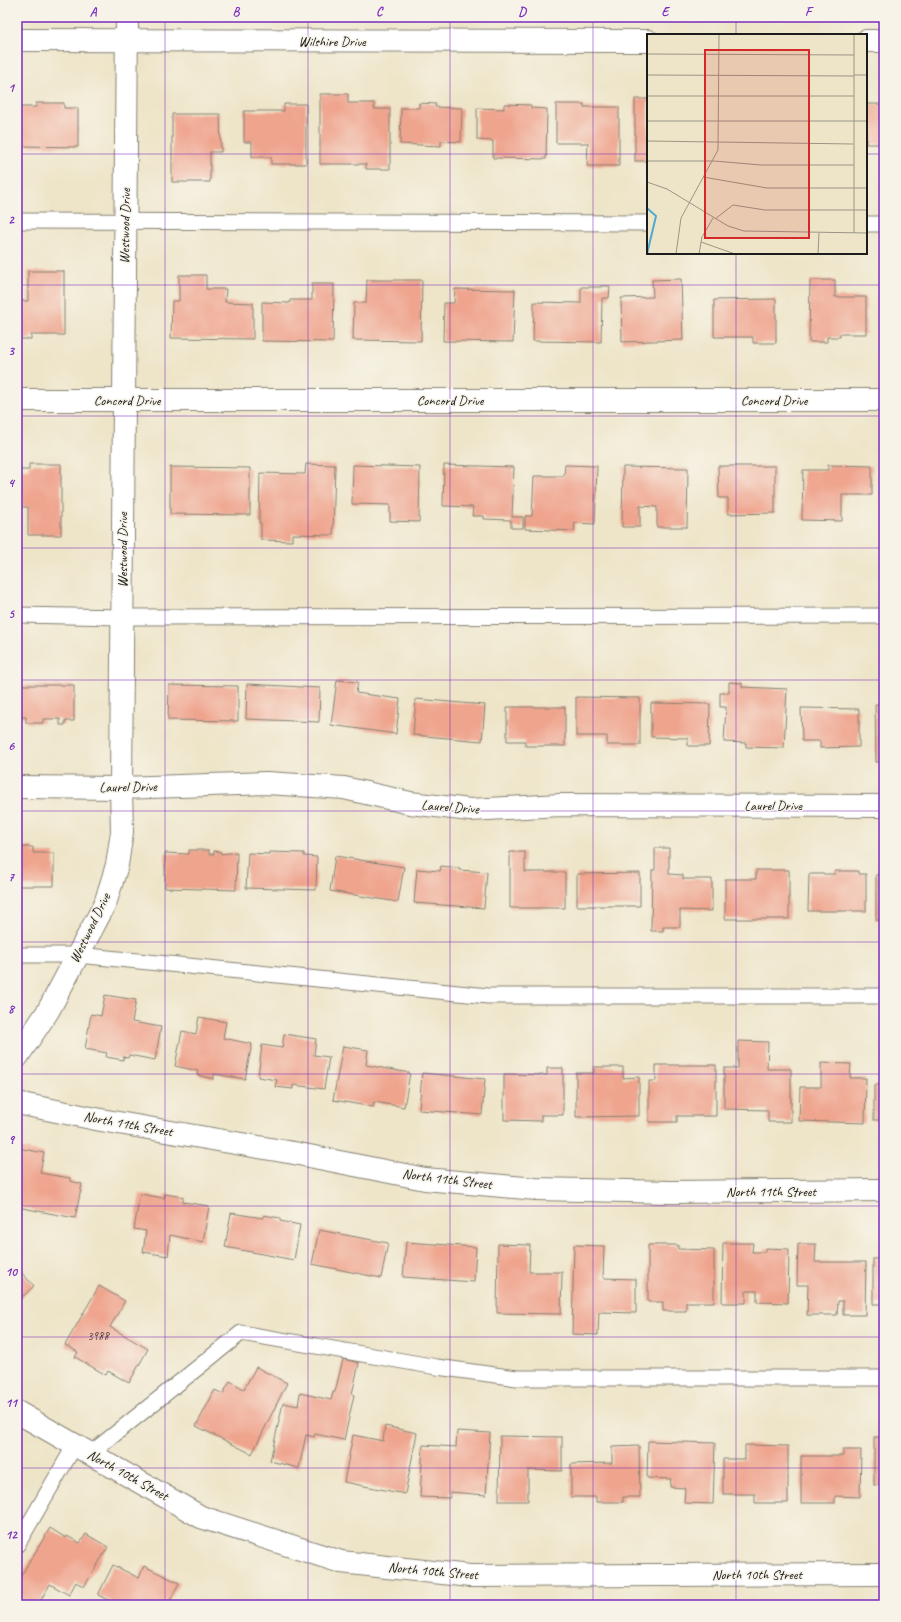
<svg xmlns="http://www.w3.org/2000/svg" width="901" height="1622" viewBox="0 0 901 1622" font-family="Caveat,sans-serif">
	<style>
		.building { fill: #efa48e }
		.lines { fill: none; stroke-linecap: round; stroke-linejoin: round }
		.lane-casing { stroke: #858072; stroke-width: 17 }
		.street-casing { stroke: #858072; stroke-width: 24 }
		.secondary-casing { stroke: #858072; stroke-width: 24 }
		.lane { stroke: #fff; stroke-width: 15 }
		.street { stroke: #fff; stroke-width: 22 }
		.secondary { stroke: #fff; stroke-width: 22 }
		.grid { fill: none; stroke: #7b2cbf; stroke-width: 1; stroke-opacity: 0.55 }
		.labels { text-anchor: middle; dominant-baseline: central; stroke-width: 3; stroke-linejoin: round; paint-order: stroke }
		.number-label { font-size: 12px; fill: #513e38 }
		.street-label { font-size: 14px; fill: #1c1c1c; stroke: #f7f3e8 }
		.inset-river { fill: none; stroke: #50aace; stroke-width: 2 }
		.inset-road { fill: none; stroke: #9a9584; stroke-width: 1 }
		.view { fill: #d62828; fill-opacity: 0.15; stroke: #d62828; stroke-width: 2 }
		.inset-edge { fill: none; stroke: #1c1c1c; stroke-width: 2 }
		.neatline { fill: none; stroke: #7b2cbf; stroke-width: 1.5 }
		.grid-label { font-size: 13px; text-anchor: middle; font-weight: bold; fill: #7b2cbf }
	</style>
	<rect width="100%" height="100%" fill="#f7f3e8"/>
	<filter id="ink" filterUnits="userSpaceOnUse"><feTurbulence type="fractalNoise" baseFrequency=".025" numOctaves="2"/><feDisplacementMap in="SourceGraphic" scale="8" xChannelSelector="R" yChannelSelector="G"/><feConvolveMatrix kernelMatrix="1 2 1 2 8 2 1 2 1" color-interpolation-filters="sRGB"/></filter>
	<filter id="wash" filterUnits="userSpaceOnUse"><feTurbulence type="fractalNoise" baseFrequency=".012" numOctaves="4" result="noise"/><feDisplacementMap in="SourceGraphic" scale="16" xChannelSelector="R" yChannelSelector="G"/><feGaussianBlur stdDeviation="0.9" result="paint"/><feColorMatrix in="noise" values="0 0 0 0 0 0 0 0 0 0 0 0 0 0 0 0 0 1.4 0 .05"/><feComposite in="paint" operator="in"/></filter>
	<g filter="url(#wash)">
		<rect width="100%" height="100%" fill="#eee5c9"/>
		<g id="blocks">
			<g class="building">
				<polygon points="320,94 348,94 348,103 374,103 374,109 390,109 390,169 366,169 366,164 320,164"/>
				<rect x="635" y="99" width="13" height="62"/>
				<polygon points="36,103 64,103 64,108 78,108 78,147 22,146 22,179 17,179 17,107 36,107"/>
				<polygon points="419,103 436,104 435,107 462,108 461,142 441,141 441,146 400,144 401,108 419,108"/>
				<polygon points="284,104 306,104 306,164 271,164 271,157 252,157 252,142 244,142 244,111 284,111"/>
				<polygon points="504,104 531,105 531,108 547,109 546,159 493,158 493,141 477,140 477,108 504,109"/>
				<polygon points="556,104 584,104 584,107 619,107 619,166 587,166 588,143 556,143"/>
				<rect x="866" y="104" width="18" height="40"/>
				<polygon points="172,114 220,114 221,152 210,152 210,182 172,182"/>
				<polygon points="28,271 64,271 64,335 31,335 31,339 17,339 17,301 28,301"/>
				<polygon points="179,275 206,275 206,289 226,289 225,302 253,303 253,339 171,338 172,301 179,301"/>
				<polygon points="681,279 683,340 622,342 621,298 653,297 652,280"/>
				<polygon points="367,280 422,280 421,341 353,340 354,303 366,303"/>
				<polygon points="810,280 835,280 835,297 866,297 866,334 840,334 840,337 827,337 827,342 809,342"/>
				<polygon points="312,284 334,284 333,342 262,341 262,302 290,303 290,300 312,300"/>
				<polygon points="601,286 610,286 609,298 602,298 601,342 533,341 534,302 581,303 581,287 601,287"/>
				<polygon points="455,289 515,290 513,342 443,341 444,303 454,303"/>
				<polygon points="776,299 776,343 753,343 753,337 714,337 714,300"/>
				<polygon points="29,464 61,464 61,535 28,535 28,507 17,507 17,470 29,470"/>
				<polygon points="306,464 335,465 333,535 292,534 292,541 261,540 261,523 259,523 260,473 305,474"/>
				<polygon points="353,465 420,467 419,522 390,521 390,505 352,504"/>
				<polygon points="444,465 514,467 512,517 523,517 523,528 511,528 511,520 484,519 484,516 472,516 473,507 443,506"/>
				<polygon points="565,465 597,466 595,524 575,523 574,531 525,529 525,516 532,516 534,476 564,476"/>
				<polygon points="828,465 872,466 872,495 842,495 842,521 802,520 803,470 828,470"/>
				<polygon points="718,466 775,466 775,513 728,514 728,498 719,498"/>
				<polygon points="170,467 250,468 250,515 170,514"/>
				<polygon points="623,467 688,468 687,527 657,527 657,507 640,506 640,527 622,527"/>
				<polygon points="337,680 358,682 356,693 400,699 396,734 331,725"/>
				<polygon points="729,682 742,683 742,687 787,689 784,748 746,747 746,743 724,742 726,707 720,707 720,693 729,693"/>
				<polygon points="247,684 320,688 319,722 246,719"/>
				<polygon points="17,685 74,685 74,721 65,721 65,725 60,725 60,719 43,719 43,723 26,723 26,717 17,717"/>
				<polygon points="169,685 238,686 238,721 168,720"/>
				<polygon points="576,697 640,698 640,745 607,745 607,736 576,736"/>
				<polygon points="416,699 485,705 482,741 413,735"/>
				<polygon points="651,703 710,704 709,746 688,746 688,738 651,737"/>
				<polygon points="875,704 884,704 884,762 876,762"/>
				<polygon points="507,707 565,707 565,746 525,746 525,741 507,741"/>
				<polygon points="801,708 859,709 859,747 820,748 820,741 802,741"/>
				<polygon points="17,847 33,847 33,853 54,853 54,886 17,886"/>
				<polygon points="655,848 669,848 669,874 683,875 683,879 712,879 712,911 680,910 680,927 663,927 663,931 651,931 652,870 655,870"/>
				<polygon points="189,850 209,850 209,854 214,854 214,851 221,852 221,854 237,852 236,890 165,888 165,853 189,854"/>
				<polygon points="269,852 304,853 304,856 317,857 316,890 246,888 248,853 269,854"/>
				<polygon points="510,852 525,852 525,872 565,872 565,908 510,908"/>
				<polygon points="335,856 404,867 398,902 330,891"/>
				<polygon points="441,866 460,868 459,870 487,872 484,908 414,903 417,869 440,871"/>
				<polygon points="756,870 789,870 789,919 725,919 725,879 756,879"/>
				<polygon points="835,871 858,871 858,874 866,874 866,911 808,911 809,874 835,874"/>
				<polygon points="640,873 640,906 577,906 577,874"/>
				<rect x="876" y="875" width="8" height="45"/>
				<polygon points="105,995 136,1000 132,1022 161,1027 155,1060 129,1055 128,1058 123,1057 123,1060 106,1057 107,1053 85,1049 91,1014 101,1016"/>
				<polygon points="199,1017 226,1022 223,1038 252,1044 245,1079 214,1074 214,1079 197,1075 198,1071 175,1066 182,1031 196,1034"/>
				<polygon points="284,1034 316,1039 314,1055 329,1057 324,1089 293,1085 293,1089 275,1087 277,1080 258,1077 262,1045 282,1048"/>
				<polygon points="738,1041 768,1042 767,1069 791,1069 791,1122 768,1122 768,1110 724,1109 724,1068 738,1068"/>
				<polygon points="343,1046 368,1050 366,1065 410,1073 404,1107 374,1102 373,1107 333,1100"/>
				<polygon points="821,1063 851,1064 850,1078 866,1078 865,1123 799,1121 800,1087 821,1087"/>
				<polygon points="656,1065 716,1065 716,1116 677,1116 677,1122 649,1122 649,1081 656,1081"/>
				<polygon points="594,1067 623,1067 623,1078 639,1077 639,1116 576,1117 576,1073 594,1073"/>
				<polygon points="547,1068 563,1068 563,1115 541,1115 541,1121 504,1120 504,1074 547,1075"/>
				<polygon points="422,1073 485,1079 482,1115 419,1110"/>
				<rect x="874" y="1085" width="10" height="35"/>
				<polygon points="18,1148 44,1153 40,1173 70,1178 70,1181 82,1184 75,1218 17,1207 17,1155"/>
				<polygon points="140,1194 164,1198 165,1194 183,1197 183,1202 209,1206 203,1242 170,1235 168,1256 143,1252 146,1231 134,1229"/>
				<polygon points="231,1213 263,1218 264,1215 280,1218 280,1221 300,1225 294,1260 225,1247"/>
				<polygon points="319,1230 388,1243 381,1278 312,1264"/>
				<polygon points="406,1242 476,1247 474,1282 403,1277"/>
				<polygon points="723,1243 753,1243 752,1252 765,1252 765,1248 789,1249 788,1303 757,1302 757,1291 746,1291 746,1303 722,1303"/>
				<polygon points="498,1244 530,1245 529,1272 562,1272 561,1314 497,1313"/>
				<polygon points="798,1244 816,1244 815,1262 866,1262 865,1315 843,1315 843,1301 838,1301 837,1315 807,1315 808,1285 797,1285"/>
				<polygon points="574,1245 604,1246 603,1278 636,1279 636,1313 599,1312 598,1335 572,1334"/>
				<polygon points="648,1245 678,1245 678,1249 714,1250 714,1302 686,1302 686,1311 663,1311 663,1302 648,1302"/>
				<rect x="873" y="1259" width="11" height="45"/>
				<polygon points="17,1268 34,1286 17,1302"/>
				<polygon points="99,1286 125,1301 110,1327 148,1349 129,1383 108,1371 106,1375 75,1357 78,1352 65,1345"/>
				<polygon points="343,1359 359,1363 352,1394 354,1395 344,1440 315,1434 314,1437 306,1435 299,1468 270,1461 283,1403 298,1406 300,1393 331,1400 333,1392 335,1392"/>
				<polygon points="256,1367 287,1383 252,1454 196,1426 215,1390 223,1394 230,1381 244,1389"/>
				<polygon points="385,1426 417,1433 405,1494 344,1482 353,1435 383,1441"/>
				<polygon points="457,1431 490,1433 486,1495 450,1492 450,1498 420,1497 423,1445 456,1447"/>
				<polygon points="500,1436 562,1437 562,1471 528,1470 528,1501 499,1501"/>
				<rect x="874" y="1437" width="10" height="48"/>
				<polygon points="648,1441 715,1443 713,1504 684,1503 685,1488 670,1487 671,1479 647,1478"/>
				<polygon points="745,1445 788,1446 788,1503 755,1503 755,1494 723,1494 723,1459 745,1459"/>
				<polygon points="639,1446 640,1497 623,1497 623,1502 596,1502 596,1497 571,1497 571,1464 612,1463 612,1447"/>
				<polygon points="843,1450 861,1450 860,1497 835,1496 835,1503 801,1503 801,1456 843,1456"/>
				<polygon points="50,1528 66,1538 67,1536 80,1543 86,1534 108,1547 84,1587 76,1582 69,1595 50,1584 38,1605 17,1605 17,1582"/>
				<polygon points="113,1565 139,1578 144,1566 179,1583 168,1605 118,1605 98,1595"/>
			</g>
		</g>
	</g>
	<g filter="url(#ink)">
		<use href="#blocks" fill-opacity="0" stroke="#858072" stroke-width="1"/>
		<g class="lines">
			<g class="lane-casing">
				<g id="lane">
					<polyline points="17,221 648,223"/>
					<polyline points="866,224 884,224"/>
					<polyline points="17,615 122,617 884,616"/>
					<polyline points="17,955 78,955 488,996 884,996"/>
					<polyline points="90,1454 241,1333 437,1367 517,1378 884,1378"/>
					<polyline points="17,1545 75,1445"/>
				</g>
			</g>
			<g class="street-casing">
				<g id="street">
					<polyline points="17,40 648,41"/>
					<polyline points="866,41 884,41"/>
					<polyline points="17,400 884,400"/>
					<polyline points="17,787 121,788 267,783 344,788 410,803 470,810 560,805 884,806"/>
					<polyline points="17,1057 48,1011 105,904 117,865 122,832 121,788 127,17"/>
					<polyline points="17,1103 101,1120 294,1153 425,1179 536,1189 671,1192 884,1190"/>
				</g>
			</g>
			<g class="secondary-casing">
				<polyline id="secondary" points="17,1412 201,1517 341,1562 470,1576 884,1574"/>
			</g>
			<use href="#lane" class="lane"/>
			<use href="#street" class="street"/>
			<use href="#secondary" class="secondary"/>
		</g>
	</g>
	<path class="grid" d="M165,17v1588M308,17v1588M450,17v1588M593,17v1588M736,17v18M17,154h631M866,154h18M736,253v1352M17,285h867M17,416h867M17,548h867M17,680h867M17,811h867M17,942h867M17,1074h867M17,1206h867M17,1337h867M17,1468h867"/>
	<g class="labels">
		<g class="number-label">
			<text x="98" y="1336">3988</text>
		</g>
		<g class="street-label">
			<text x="332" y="41">Wilshire Drive</text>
			<text transform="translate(125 226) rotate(-89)">Westwood Drive</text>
			<text x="127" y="400">Concord Drive</text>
			<text x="450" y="400">Concord Drive</text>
			<text x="774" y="400">Concord Drive</text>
			<text transform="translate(122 550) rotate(-90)">Westwood Drive</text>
			<text transform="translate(128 787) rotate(-1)">Laurel Drive</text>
			<text x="773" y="805">Laurel Drive</text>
			<text transform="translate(450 807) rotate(4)">Laurel Drive</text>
			<text transform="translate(90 928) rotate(-64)">Westwood Drive</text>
			<text transform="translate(128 1124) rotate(10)">North 11th Street</text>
			<text transform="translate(447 1179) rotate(7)">North 11th Street</text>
			<text x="771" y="1191">North 11th Street</text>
			<text transform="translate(128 1475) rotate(29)">North 10th Street</text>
			<text transform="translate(433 1571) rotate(5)">North 10th Street</text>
			<text x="757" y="1574">North 10th Street</text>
		</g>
	</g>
	<g transform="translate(647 34)">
		<rect width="220" height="220" fill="#eee5c9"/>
		<path class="inset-river" d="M0,174l9,8 -9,38"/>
		<path class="inset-road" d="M0,20l207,1M0,41l207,1M207,41h13M0,62h207M0,87h220M0,107l206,3M0,127h67l47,4h93M56,143l64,11h100M0,148l20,7 61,37 16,5 123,2M68,185l18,-14 32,5h102M207,199v-199M54,208l34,12M29,220l5,-36 37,-68 1,-116M52,220l3,-17 11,-19M171,220l1,-21"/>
		<path class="view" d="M58,16h104v188h-104z"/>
		<rect width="220" height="220" class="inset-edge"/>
	</g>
	<rect width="901" height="1622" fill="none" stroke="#f7f3e8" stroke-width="44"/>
	<rect x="22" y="22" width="857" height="1578" class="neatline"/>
	<g class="grid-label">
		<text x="93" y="16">A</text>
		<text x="236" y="16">B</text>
		<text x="379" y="16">C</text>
		<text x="522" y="16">D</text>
		<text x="665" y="16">E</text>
		<text x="808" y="16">F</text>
		<text x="11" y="92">1</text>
		<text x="11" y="224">2</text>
		<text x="11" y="355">3</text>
		<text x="11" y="487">4</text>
		<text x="11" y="618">5</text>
		<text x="11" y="750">6</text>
		<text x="11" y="881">7</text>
		<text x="11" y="1013">8</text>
		<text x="11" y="1144">9</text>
		<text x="11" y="1276">10</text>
		<text x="11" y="1407">11</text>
		<text x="11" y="1539">12</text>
	</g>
</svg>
